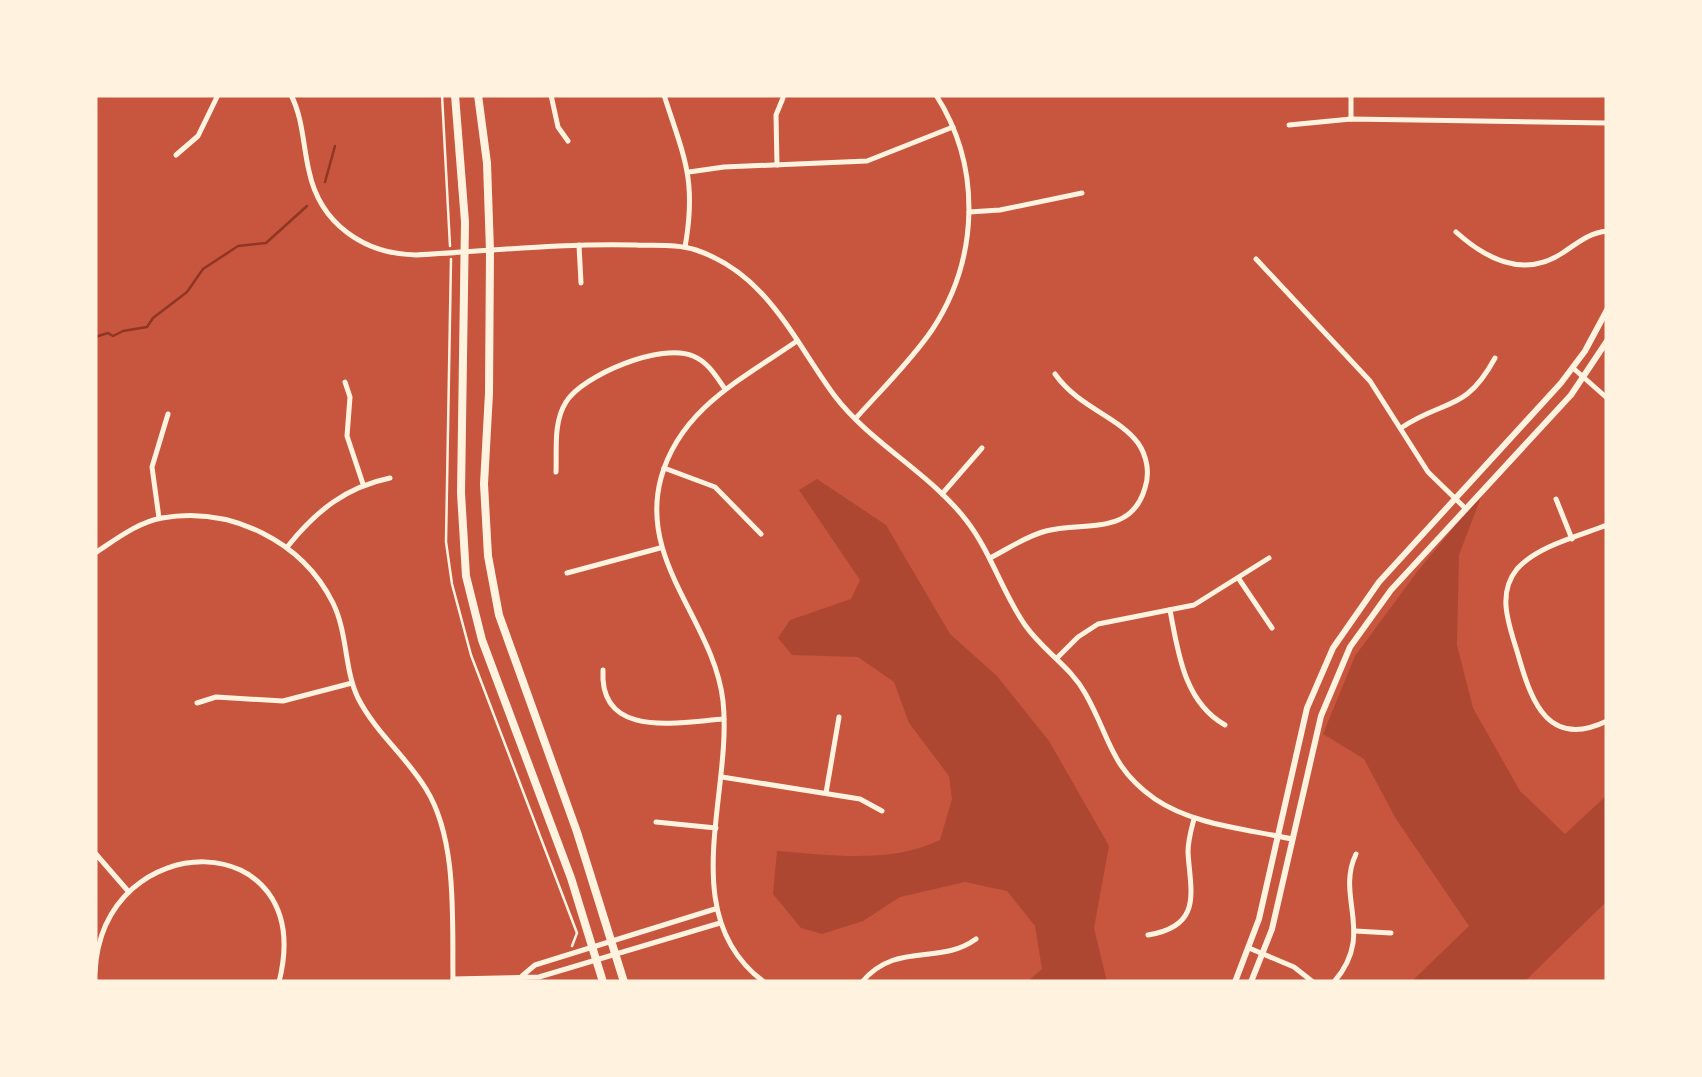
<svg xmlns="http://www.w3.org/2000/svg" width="1702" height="1077" viewBox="0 0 1702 1077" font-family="'Exo 2',sans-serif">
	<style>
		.green { fill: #ae4732 }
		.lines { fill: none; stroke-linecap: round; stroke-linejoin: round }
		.stream { stroke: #8f3625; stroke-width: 2.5 }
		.path { stroke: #fff3e0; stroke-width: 2.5 }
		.minor { stroke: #fff3e0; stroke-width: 5 }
		.secondary { stroke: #fff3e0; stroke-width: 6 }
		.trunk { stroke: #fff3e0; stroke-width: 8 }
	</style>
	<rect width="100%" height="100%" fill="#c8553d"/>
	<g class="green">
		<path d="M817,479l69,46 64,109 47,42 52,65 60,105 -15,82 13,54h-80l15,-13 -7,-43 -28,-35 -42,-9 -65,15 -37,24 -41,13 -21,-6 -28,-34 4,-43c54,4 113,13 163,-11l12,-41 -3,-23 -40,-53 -15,-41 -36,-25 -66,-2 -14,-17 12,-18 61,-21 9,-19 -61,-90z"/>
		<polygon points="1483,492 1459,555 1457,645 1473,708 1520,791 1565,834 1607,795 1607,901 1524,982 1411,982 1469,926 1396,819 1364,759 1323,734 1355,656 1417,572"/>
	</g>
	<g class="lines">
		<g class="stream">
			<polyline points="325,182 335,146"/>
			<polyline points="95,337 108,333 113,336 123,331 147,327 153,318 187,292 203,269 238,246 266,243 307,206"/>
		</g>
		<g class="path">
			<polyline points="442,95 450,246"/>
			<polyline points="451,259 446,542 452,584 471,655 577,933 572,946"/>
		</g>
		<g class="minor">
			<path d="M291,95c12,23 12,51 18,76 11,53 55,83 107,84 74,-4 147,-12 220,-10 20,1 41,-1 60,5 71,24 97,89 138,145 36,48 95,77 132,125 25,32 36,72 59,105 18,26 45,41 60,68 25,43 24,74 70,106 38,26 92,30 137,40"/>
			<polyline points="551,95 558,127 568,141"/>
			<path d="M664,95c20,62 33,85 21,152"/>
			<polyline points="1351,119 1351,95"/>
			<polyline points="1289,125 1351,119 1607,123"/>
			<polyline points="176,155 198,136 218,95"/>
			<polyline points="777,165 776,115 783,98"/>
			<polyline points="689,172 724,167 867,161 953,127"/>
			<polyline points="969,212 1000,210 1082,193"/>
			<path d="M1456,232c31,28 69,47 108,20 15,-10 25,-19 43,-21"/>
			<polyline points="579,245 581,283"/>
			<polyline points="1256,259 1370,381 1428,472 1466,509"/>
			<polyline points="1573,368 1607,398"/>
			<polyline points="345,382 350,397 347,436 363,484"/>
			<path d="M856,418c25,-28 54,-56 76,-88 47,-71 50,-163 4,-235"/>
			<path d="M1401,428c45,-30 64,-15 94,-70"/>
			<polyline points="664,468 715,487 761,534"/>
			<path d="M556,472c1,-23 -3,-49 10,-70 17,-27 96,-60 127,-46 15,6 23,20 32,33"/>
			<polyline points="942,494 982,448"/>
			<polyline points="1556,499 1572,539"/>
			<polyline points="159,518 152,467 168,414"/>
			<path d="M1607,525c-28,11 -70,21 -90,44 -22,27 -6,60 2,89 13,45 30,91 88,63"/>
			<path d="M288,546c28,-35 58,-59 102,-68"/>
			<path d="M95,553c20,-13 43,-31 67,-35 69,-12 140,23 171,85 15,31 11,66 25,95 18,35 48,58 68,91 32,51 26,134 27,193"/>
			<path d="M990,558c18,-9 36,-22 56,-27 37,-10 85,6 99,-43 5,-15 2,-32 -7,-45 -20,-27 -59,-35 -83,-69"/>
			<polyline points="567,573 660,548"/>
			<polyline points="1239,579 1272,628"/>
			<path d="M1170,610c8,42 14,92 55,115"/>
			<polyline points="1057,658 1078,637 1098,624 1194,605 1269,558"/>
			<path d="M603,670c-4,70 76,52 121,49"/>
			<polyline points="197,703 216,697 283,701 352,683"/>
			<polyline points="722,777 860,799 882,811"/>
			<polyline points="826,793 839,717"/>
			<polyline points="656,822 716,828"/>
			<polyline points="95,853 128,891"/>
			<polyline points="1355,931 1391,933"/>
			<path d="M1148,935c56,-9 42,-45 40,-83 0,-12 3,-22 6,-33"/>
			<polyline points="1249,948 1294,967 1313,982"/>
			<path d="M95,972c8,-149 224,-148 184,10"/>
			<polyline points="522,976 535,965 715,909"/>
			<polyline points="453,979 539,977 720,923"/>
			<path d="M764,982c-90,-67 -31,-188 -41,-281 -9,-79 -85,-139 -62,-223 19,-69 81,-99 136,-137"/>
			<path d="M862,982c34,-41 77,-16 114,-43"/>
			<path d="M1334,982c42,-49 1,-84 22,-128"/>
		</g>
		<g class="secondary">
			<polyline points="1235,982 1259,919 1307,708 1333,648 1379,582 1561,383 1585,351 1607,310"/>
			<polyline points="1251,982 1272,929 1321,716 1350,647 1391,590 1571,395 1607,341"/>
		</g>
		<g class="trunk">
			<polyline points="455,95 465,222 461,493 466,576 482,640 571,878 603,982"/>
			<polyline points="478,95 487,163 490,251 489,393 484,484 488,556 499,615 577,832 624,982"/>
		</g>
	</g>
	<rect width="1702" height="1077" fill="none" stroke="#fff3e0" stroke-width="195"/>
</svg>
